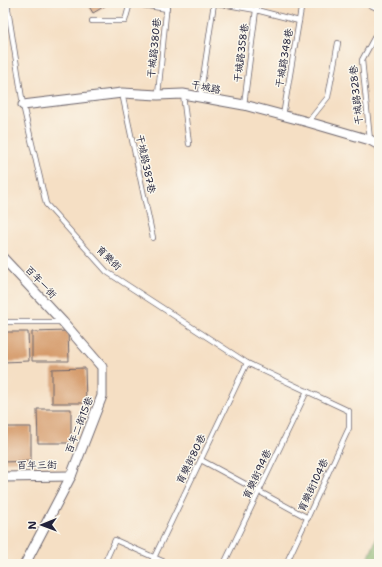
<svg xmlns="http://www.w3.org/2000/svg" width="382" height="567" viewBox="0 0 382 567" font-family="'Shantell Sans','LXGW WenKai TC',sans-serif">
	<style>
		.forest { fill: #82b068; stroke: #526952 }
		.building { fill: #d59b6c }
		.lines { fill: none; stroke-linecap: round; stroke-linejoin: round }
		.service-casing { stroke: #6c646b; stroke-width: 6 }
		.minor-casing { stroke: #6c646b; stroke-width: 11 }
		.service { stroke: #fff; stroke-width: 4.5 }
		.minor { stroke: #fff; stroke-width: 9 }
		.labels { text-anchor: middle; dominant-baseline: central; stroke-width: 3; stroke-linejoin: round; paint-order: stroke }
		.street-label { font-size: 10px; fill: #22223b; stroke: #fbf7ec }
	</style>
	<rect width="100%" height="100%" fill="#fbf7ec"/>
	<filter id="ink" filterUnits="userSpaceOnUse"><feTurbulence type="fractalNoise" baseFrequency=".025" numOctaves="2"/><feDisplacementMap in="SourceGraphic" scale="8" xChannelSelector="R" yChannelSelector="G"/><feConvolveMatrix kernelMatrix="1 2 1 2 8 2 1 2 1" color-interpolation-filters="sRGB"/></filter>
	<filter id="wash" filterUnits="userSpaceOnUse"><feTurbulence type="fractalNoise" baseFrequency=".012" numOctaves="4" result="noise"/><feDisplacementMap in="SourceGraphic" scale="16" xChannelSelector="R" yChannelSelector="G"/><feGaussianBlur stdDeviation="0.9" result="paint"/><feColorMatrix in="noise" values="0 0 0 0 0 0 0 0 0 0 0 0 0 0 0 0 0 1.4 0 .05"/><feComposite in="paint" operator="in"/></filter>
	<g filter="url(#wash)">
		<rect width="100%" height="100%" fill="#f5dfc4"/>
		<polygon class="forest" points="379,532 379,564 366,564 378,535"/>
		<g id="blocks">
			<g class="building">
				<polygon points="87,3 110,3 93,13"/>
				<polygon points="68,331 69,361 32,361 32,332"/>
				<polygon points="3,332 28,332 29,361 3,362"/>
				<polygon points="85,368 86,403 52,403 52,369"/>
				<polygon points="37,409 71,409 71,443 38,443"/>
				<polygon points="3,427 31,427 31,461 3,462"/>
			</g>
		</g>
	</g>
	<g filter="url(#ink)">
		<use href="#blocks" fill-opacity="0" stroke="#6c646b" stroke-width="1"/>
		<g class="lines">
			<g class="service-casing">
				<g id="service">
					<polyline points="7,3 23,105 46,204 107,272 247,363 349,411 349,428 286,564"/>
					<polyline points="216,3 256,10 299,21"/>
					<polyline points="366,3 379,9"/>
					<polyline points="92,21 125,21 130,3 167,9"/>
					<polyline points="122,93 153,238"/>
					<polyline points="183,94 189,144"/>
					<polyline points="158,95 167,3"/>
					<polyline points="200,98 214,3"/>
					<polyline points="244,105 256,10 258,3"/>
					<polyline points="283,116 302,3"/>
					<polyline points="308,122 328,97 338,43"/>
					<polyline points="370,140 362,60 379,29"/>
					<polyline points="3,322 61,322"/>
					<polyline points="201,460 308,518"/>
					<polyline points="104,564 115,540 169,564"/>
					<polyline points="151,564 247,363"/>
					<polyline points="224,564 307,391"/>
				</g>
			</g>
			<g class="minor-casing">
				<g id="minor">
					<polyline points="23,105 122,93 158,95 183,94 244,105 308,122 370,140 379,145"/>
					<polyline points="3,258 63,322 102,367 102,396 71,476 25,564"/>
					<polyline points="3,477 71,476"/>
				</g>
			</g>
			<use href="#service" class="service"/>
			<use href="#minor" class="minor"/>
		</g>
	</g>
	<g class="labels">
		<g class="street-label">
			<text transform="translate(154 48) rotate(-84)">干城路380巷</text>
			<text transform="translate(241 53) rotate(-83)">干城路358巷</text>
			<text transform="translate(284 58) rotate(-80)">干城路348巷</text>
			<text transform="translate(206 87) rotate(11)">干城路</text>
			<text transform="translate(356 95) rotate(-96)">干城路328巷</text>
			<text transform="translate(146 164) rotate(78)">干城路387巷</text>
			<text transform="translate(109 258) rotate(43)">育樂街</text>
			<text transform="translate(41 282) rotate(47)">百年一街</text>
			<text transform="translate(79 425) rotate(-69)">百年二街15巷</text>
			<text transform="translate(191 459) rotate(-64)">育樂街80巷</text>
			<text transform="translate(37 465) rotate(-1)">百年三街</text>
			<text transform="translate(257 474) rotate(-65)">育樂街94巷</text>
			<text transform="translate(313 485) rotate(-65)">育樂街104巷</text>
		</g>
	</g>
	<rect width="382" height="567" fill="none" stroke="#fbf7ec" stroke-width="16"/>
	<g transform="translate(42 525) rotate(269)" stroke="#fbf7ec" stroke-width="3" paint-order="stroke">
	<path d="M0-3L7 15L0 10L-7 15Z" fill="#22223b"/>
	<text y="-6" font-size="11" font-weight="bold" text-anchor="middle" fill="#22223b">N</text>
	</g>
</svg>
